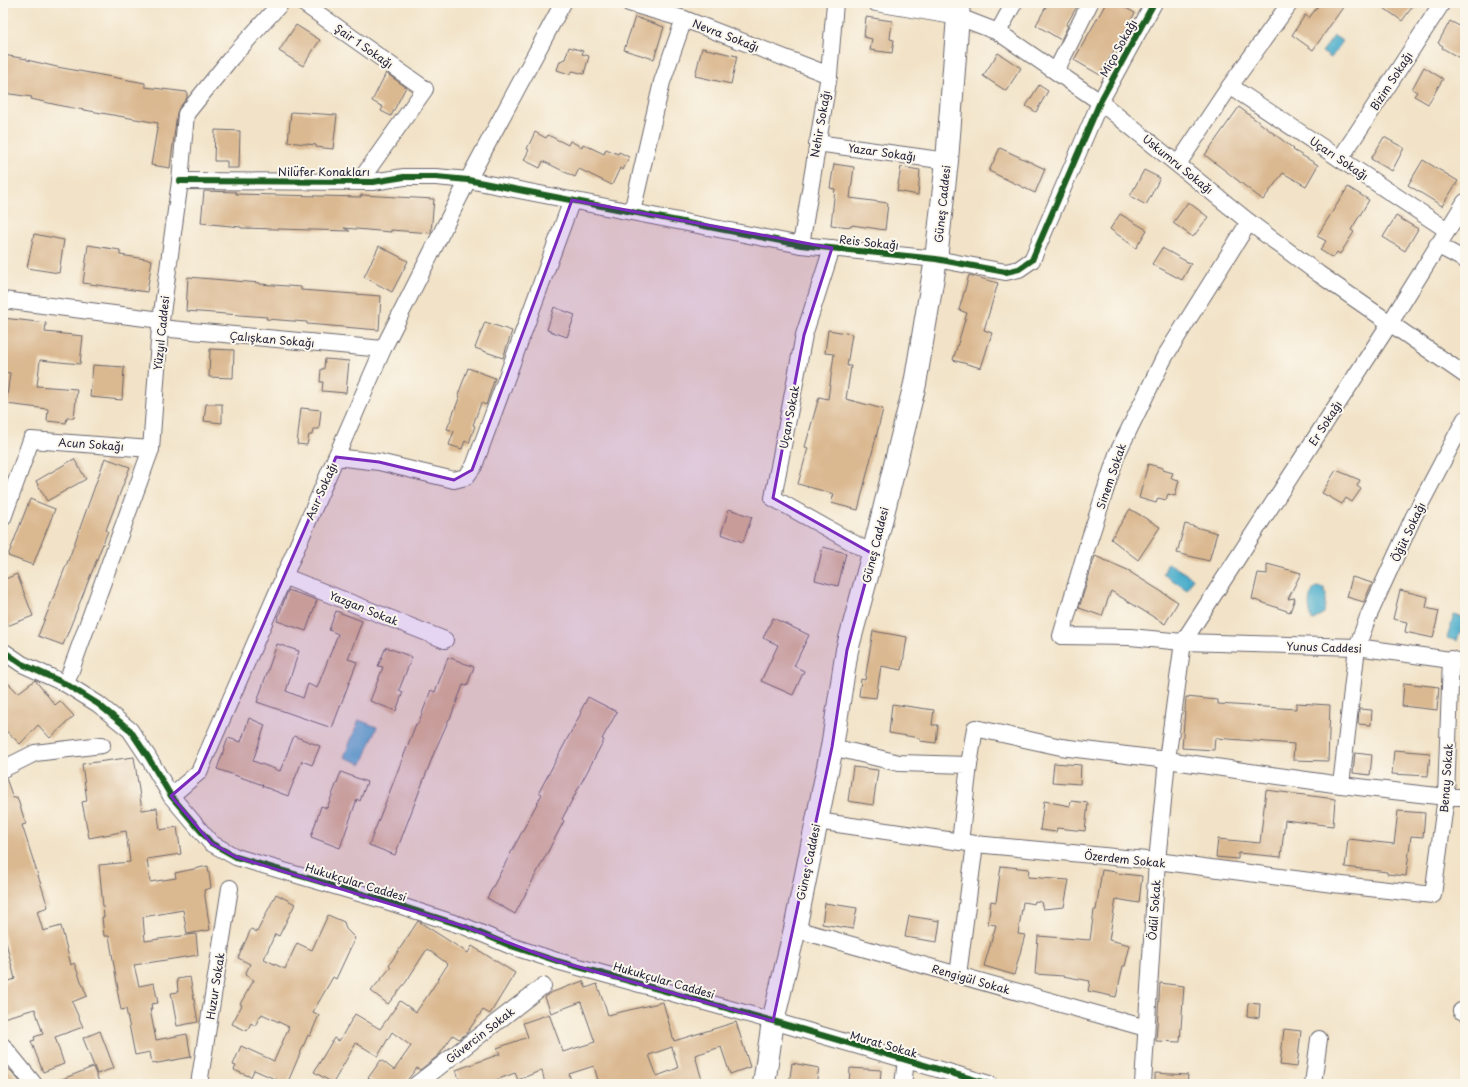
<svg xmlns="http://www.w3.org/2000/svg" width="1468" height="1087" viewBox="0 0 1468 1087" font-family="'Playpen Sans',sans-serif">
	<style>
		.water { fill: #4cadcb; stroke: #376883 }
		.building { fill: #dab890; fill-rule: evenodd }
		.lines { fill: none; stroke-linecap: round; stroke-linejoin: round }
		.minor-casing { stroke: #6b666c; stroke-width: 18 }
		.secondary-casing { stroke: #6b666c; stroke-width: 24 }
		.minor { stroke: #fff; stroke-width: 16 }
		.secondary { stroke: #fff; stroke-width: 22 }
		.cycleway-casing { stroke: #fbf7ec; stroke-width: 8 }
		.cycleway { stroke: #1b5e20; stroke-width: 6 }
		.marked { fill: #7b2cbf; fill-opacity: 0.2; stroke: #7b2cbf; stroke-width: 3; stroke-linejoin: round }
		.labels { text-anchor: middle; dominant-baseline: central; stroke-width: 4; stroke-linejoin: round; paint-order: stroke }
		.street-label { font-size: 11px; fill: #22223b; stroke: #fbf7ec }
	</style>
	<rect width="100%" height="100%" fill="#fbf7ec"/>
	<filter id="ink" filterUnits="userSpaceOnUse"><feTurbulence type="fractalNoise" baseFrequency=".025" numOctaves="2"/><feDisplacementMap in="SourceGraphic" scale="8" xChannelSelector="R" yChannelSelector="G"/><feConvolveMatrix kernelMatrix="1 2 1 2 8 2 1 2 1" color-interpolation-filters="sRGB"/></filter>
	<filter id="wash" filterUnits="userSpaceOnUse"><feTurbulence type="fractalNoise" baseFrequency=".012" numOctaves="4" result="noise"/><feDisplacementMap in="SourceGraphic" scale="16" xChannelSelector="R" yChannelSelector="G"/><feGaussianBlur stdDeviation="0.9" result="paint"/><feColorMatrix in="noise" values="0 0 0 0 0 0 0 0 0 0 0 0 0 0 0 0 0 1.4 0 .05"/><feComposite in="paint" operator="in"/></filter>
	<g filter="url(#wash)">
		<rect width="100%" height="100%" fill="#f2e3c8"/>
		<g class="water">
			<polygon points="1334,36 1343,41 1331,58 1322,52"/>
			<polygon points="1168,563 1193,578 1187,590 1163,574"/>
			<path d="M1316,587l8,1 2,8 -2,17 -12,8c-3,-12 -6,-24 4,-34z"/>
			<polygon points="1454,615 1465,618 1457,641 1447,638"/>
			<polygon points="359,720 377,727 362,764 344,757"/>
		</g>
		<g id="blocks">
			<g class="building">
				<polygon points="1048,3 1079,3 1066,25 1068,26 1061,40 1036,25"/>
				<polygon points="1106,3 1117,3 1135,13 1100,75 1074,60"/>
				<polygon points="1320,3 1346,3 1313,50 1292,35 1305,15 1309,18"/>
				<polygon points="1377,3 1415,3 1402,21"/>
				<polygon points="635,17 664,27 654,59 624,50"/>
				<polygon points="866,17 892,21 890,39 894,40 892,53 870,50 872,39 864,37"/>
				<polygon points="1450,21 1465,29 1465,61 1442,48 1443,46 1438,43"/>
				<polygon points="296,25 320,40 303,66 279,51"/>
				<polygon points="569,47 583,51 582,54 589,56 584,74 573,71 569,74 557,70 560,61 565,59"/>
				<polygon points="702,48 737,56 731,84 695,76"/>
				<polygon points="998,53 1021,68 1006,91 983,76"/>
				<polygon points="3,55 27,59 27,60 57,67 145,83 145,87 187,92 187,98 179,108 177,113 170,168 151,165 158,123 62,106 31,99 32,97 3,93 6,72 3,71"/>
				<polygon points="1424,67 1443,79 1428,104 1414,96 1417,92 1412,89"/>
				<polygon points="386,73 406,87 391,116 381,111 383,107 372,101"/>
				<polygon points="1039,85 1048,91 1036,112 1026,106"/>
				<polygon points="1239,107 1294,149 1293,150 1318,165 1306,186 1283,173 1263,200 1205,155"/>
				<polygon points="291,112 337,115 333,149 316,147 316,145 288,142"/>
				<polygon points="215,130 240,131 239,168 227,168 227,161 214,161"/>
				<polygon points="535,132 546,138 548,135 568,145 570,141 582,147 583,144 604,154 606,149 618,154 619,152 629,157 623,170 620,168 612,185 579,169 575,177 543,161 540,168 524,160 529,150 527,149"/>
				<polygon points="1384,137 1404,148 1392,171 1371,159"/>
				<polygon points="1000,148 1045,169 1035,193 989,171"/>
				<polygon points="1423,160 1458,181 1442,206 1408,185"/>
				<polygon points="834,164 854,167 850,198 888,203 885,230 852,225 851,227 831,225 835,189 830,188"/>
				<polygon points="901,167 920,170 918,195 897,191"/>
				<polygon points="1144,170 1160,178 1146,205 1130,196"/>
				<polygon points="1348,187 1369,200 1351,230 1354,232 1340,254 1337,252 1333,258 1320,250 1326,241 1317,236"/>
				<polygon points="204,191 236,192 236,194 361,197 361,195 434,199 431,233 391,230 391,232 344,228 350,231 241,228 241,227 201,223"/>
				<polygon points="1188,202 1208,217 1193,237 1173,223"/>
				<polygon points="1120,214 1147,230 1136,248 1110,229"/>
				<polygon points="1396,216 1418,229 1405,251 1383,237"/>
				<polygon points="34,234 64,240 59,273 27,268"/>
				<polygon points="88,245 120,250 120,255 152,260 147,292 83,283"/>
				<polygon points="379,246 408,261 392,292 364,277"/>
				<polygon points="1162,248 1191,264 1182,280 1152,264"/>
				<polygon points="969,275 998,283 984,330 992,333 981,368 953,360 967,313 959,310"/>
				<polygon points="188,277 260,283 260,284 301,287 301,290 381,296 379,330 307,324 307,322 266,319 267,317 186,311"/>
				<polygon points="554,307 575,315 567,337 547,330"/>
				<polygon points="3,318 46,323 45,332 83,336 80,364 40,360 37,386 77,389 74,418 67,418 66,423 47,421 48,409 6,404 10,373 3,372"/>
				<polygon points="485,322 512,331 503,358 475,348"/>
				<polygon points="828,330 852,334 847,366 851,366 846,399 883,409 858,510 831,503 834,494 798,484 808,448 805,447 819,397 828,399 834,354 825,353"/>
				<polygon points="210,349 234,350 233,378 209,377"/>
				<polygon points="325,359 349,361 346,393 322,391 323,382 320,382 321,369 324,369"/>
				<polygon points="93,365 124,367 122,400 90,397"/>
				<polygon points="468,368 495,378 486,405 481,403 473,425 475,426 469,443 465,441 462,449 449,445 454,431 447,429 460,396 458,395"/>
				<polygon points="206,404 222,404 222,423 204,421"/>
				<polygon points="301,408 321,410 319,429 313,429 312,435 309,435 307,445 297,444"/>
				<polygon points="105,458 130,467 106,530 108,531 99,554 63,645 38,636 71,553"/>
				<polygon points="74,459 86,479 47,501 36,481"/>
				<polygon points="1148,464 1163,468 1163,470 1173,473 1171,478 1179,480 1175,496 1168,494 1166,500 1158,498 1156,503 1139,498"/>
				<polygon points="1336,470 1360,480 1357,486 1361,489 1352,502 1346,498 1342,504 1322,493"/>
				<polygon points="30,499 55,509 33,565 8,556"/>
				<polygon points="729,509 752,517 743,542 721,534"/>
				<polygon points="1130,509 1160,527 1138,560 1111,539"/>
				<polygon points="1185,524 1217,533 1209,561 1177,553"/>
				<polygon points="823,547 846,553 838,586 815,580"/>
				<polygon points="1095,556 1130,571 1130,572 1178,602 1165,624 1111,591 1102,616 1079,608"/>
				<polygon points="1267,564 1301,573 1288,599 1295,598 1290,612 1252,599 1258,573 1267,574"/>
				<polygon points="17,574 33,616 7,626 3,614 3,580"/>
				<polygon points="1352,577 1372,583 1364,602 1347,597"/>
				<polygon points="288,590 317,600 306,631 277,621"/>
				<polygon points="1400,590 1428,597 1426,608 1439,611 1433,638 1405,632 1407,622 1393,619"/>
				<polygon points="336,611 362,621 348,659 357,662 332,728 257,702 277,644 299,651 286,691 303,698 308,684 317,688 338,634 329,630"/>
				<polygon points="773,618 809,635 794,666 804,671 793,695 761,681 778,645 763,638"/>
				<polygon points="873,631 907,637 902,670 881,666 876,698 859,696 861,679 865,680"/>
				<polygon points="386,647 412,657 399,690 403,692 396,711 370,701 383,667 378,666"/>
				<polygon points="448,657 474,667 467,686 463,685 450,719 449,719 434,753 395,855 369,845 416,724 418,724 431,690 435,692"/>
				<polygon points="3,678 18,693 35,680 55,705 60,701 74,716 50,738 38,725 20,744 3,728"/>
				<polygon points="1404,683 1439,687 1437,710 1402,706"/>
				<polygon points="588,697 617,712 602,739 604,740 562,819 564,821 515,914 487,898 542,794 539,792 581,713 580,712"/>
				<polygon points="1186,697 1218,700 1218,704 1296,709 1296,703 1330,705 1328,761 1293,760 1294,744 1215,738 1214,750 1182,748"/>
				<polygon points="892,704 934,710 932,725 938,725 936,743 920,741 920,738 889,733"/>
				<polygon points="1359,709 1372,710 1371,725 1358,724"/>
				<polygon points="249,718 265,725 253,761 280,771 294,736 320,746 312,765 302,761 288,796 262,786 263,785 217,769 228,738 241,742"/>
				<polygon points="1394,750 1430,753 1428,776 1392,774"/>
				<polygon points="1355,753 1372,755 1370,775 1353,773"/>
				<polygon points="134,757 142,810 157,808 160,830 177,827 181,854 147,859 150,882 176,878 175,873 208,866 211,888 204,890 210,930 187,934 183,910 143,917 145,941 196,934 198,955 134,965 139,986 154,983 158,1003 151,1004 152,1009 150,1009 156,1040 187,1034 191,1057 152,1064 150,1052 135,1055 126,1009 121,1010 117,989 118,989 109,936 104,936 102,917 104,917 99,865 130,862 126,831 89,838 82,802 87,801 82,764"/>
				<polygon points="1054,763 1081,765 1080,784 1052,782"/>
				<polygon points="853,767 878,770 873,805 848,801"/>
				<polygon points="341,772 367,782 360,801 357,799 340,848 311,837 321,806 327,808"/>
				<polygon points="3,778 6,778 13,798 17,797 26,824 22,825 48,907 37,911 43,931 61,926 71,965 74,963 87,996 72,1002 83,1027 55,1037 64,1064 43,1072 31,1041 35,1040 34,1037 43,1034 35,1009 3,1018 3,983 15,979 3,930"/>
				<polygon points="1266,790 1335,799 1333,826 1285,820 1281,857 1238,853 1238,859 1216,857 1218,839 1260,843"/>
				<polygon points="1044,801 1070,806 1071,801 1088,803 1085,831 1057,828 1056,832 1040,830"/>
				<polygon points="1398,811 1425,813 1423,837 1411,836 1406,876 1387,874 1387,872 1345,867 1348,839 1394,844"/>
				<polygon points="1001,866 1029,869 1028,877 1069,880 1064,907 1043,909 1041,902 1035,901 1034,904 1023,902 1018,934 1025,935 1014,975 984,966 996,925 988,924 991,901 996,902"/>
				<polygon points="1102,870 1116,872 1115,873 1142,876 1139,903 1116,899 1109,940 1130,945 1125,966 1123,966 1116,997 1088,991 1090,981 1063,976 1035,974 1038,936 1090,940 1094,910 1096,910"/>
				<polygon points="276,894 295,904 279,936 275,934 264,959 285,969 297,943 312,950 328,915 344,922 346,929 355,938 336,979 333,977 313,1012 319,1015 310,1036 308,1035 287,1084 254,1070 251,1077 234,1070 236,1066 233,1065 241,1046 274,1061 289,1027 262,1014 261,1016 260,1016 255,1026 251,1023 247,1031 232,1024 242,1005 240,1004 254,980 245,975 250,964 238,958 251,929 257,932"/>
				<polygon points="825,903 857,908 853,929 822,924"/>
				<polygon points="909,916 940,921 937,942 905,937"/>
				<polygon points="418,921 468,953 472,946 515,973 490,1014 483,1010 466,1034 459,1039 453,1035 439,1055 420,1070 417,1068 404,1084 376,1084 368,1078 381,1060 394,1070 411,1046 392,1032 378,1056 356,1043 333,1083 314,1072 334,1038 339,1041 355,1014 380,1029 400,1001 416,1012 428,995 448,964 427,949 406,982 388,1004 371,991 391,967 389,965"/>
				<polygon points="190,977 198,1022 177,1026 171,993 178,992 177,979"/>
				<path d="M583,981l3,7 11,-4 11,31 55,-13 11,39 62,-19 14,45 -20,7 -9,-27 -26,8 8,29h-104l-5,-18 -25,8 3,10h-27l-3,-14 -24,10 -3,-7 -30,11h-24l-5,-14 44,-16 -3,-6 31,-11 -5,-14 26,-9 14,38 32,-10 -14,-40 -30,11 -6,-16 5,-4zM672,1047l6,21 -21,8 -8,-21z"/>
				<polygon points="1160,983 1184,986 1180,1042 1156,1041"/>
				<polygon points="1248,1003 1260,1004 1259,1018 1247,1016"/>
				<polygon points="1284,1029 1301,1031 1297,1067 1280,1065"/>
				<polygon points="100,1031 114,1068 97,1074 83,1038"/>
				<polygon points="792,1063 819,1068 816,1084 789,1084"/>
				<polygon points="3,1066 11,1071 22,1084 3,1084"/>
				<polygon points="93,1067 100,1084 52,1084 52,1083"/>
				<polygon points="850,1068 881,1070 880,1084 849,1084"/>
				<polygon points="1155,1073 1188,1075 1187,1084 1155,1084"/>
			</g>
		</g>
	</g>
	<g filter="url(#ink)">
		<use href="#blocks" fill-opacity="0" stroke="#6b666c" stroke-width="1"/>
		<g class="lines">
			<g class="minor-casing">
				<g id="minor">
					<polyline points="303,3 425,89 359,182"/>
					<polyline points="629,3 684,19"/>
					<polyline points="876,3 959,17 998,32 1100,102 1249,222 1319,274 1465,375"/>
					<polyline points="998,32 1014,3"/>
					<polyline points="1056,71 1090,3"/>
					<polyline points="1230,86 1447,230"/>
					<polyline points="817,143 947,161"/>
					<polyline points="1340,159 1442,3"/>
					<polyline points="1178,164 1230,86 1290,3"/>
					<polyline points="180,181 373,182 404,177 436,177 468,180 801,245 936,259 1000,271 1006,272 1019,269 1032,260 1100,102 1154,3"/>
					<polyline points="632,212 662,82 684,19 829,75"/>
					<polyline points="1249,222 1164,358 1117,454 1087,547 1061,636 1130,637 1183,642 1357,647 1465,662"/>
					<polyline points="801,245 829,75 835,3"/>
					<polyline points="1437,245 1465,260"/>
					<polyline points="832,248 804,335 773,498 873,554"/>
					<polyline points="3,300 161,320"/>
					<polyline points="160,328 383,349"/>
					<polyline points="336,457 379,462 454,480 466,477 474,466 572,200"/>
					<polyline points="3,518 31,440 151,449"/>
					<polyline points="283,576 445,640"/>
					<polyline points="3,651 22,664 66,684 98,704 130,730 148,757 171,796 211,843 236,857 383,900 466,927 511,946 557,961 773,1021 989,1084"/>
					<polyline points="66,684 151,449 160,328 180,181 186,114 231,58 281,3"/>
					<polyline points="832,747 899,763 969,765 960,842"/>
					<polyline points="969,765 975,728 1061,747 1167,760 1341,785 1357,647 1368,617 1413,518 1465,419"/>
					<polyline points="3,769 35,753 102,745"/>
					<polyline points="1341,785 1446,797 1465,797"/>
					<polyline points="171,796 199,772 383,349 468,180 563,3"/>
					<polyline points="817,821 975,844 1157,861 1333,884 1433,895 1446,797 1451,659"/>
					<polyline points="795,929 1146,1028"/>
					<polyline points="958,975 975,844"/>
					<polyline points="1461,1011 1465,1012"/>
					<polyline points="3,1046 34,1084"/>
					<polyline points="199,1084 230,888"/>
					<polyline points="417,1084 543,986"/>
					<polyline points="903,1084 906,1061"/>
					<polyline points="1143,1084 1157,861 1167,760 1183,642 1390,323 1465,202"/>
					<polyline points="1313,1084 1319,1039"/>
				</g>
			</g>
			<g class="secondary-casing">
				<polyline id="secondary" points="764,1084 773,1021 795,929 832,747 847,650 873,554 915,384 936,259 947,161 959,3"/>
			</g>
			<use href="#minor" class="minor"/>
			<use href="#secondary" class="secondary"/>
			<g class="cycleway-casing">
				<g id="cycleway">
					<polyline points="180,181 373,182 404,177 436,177 468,180 801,245 936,259 1000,271 1006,272 1019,269 1032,260 1100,102 1154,3"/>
					<polyline points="3,651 22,664 66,684 98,704 130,730 148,757 171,796 211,843 236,857 383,900 466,927 511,946 557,961 773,1021 989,1084"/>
				</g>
			</g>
			<use href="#cycleway" class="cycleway"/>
		</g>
	</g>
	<path class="marked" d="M572,200l260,48 -28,87 -31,163 100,56 -26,96 -15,97 -59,274 -216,-60 -91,-34 -230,-70 -25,-14 -40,-47 28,-24 137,-315 43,5 75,18 18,-10z"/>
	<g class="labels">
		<g class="street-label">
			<text transform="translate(726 35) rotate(21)">Nevra Sokağı</text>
			<text transform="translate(364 46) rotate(35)">Şair 1 Sokağı</text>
			<text transform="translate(1118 48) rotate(-61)">Miço Sokağı</text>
			<text transform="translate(1391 81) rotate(-57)">Bizim Sokağı</text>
			<text transform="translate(820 124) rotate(-80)">Nehir Sokağı</text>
			<text transform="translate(882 152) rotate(8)">Yazar Sokağı</text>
			<text transform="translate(1339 158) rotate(34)">Uçarı Sokağı</text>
			<text transform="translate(1178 164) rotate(39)">Uskumru Sokağı</text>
			<text x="324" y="171">Nilüfer Konakları</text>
			<text transform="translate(942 204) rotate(-84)">Güneş Caddesi</text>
			<text transform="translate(869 242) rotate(6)">Reis Sokağı</text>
			<text transform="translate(161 333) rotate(-84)">Yüzyıl Caddesi</text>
			<text transform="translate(272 339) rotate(5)">Çalışkan Sokağı</text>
			<text transform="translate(789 417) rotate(-79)">Uçan Sokak</text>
			<text transform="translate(1325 423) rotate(-57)">Er Sokağı</text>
			<text transform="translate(91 444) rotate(4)">Acun Sokağı</text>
			<text transform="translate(1111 476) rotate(-71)">Sinem Sokak</text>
			<text transform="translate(321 491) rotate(-66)">Asır Sokağı</text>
			<text transform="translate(1408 532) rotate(-65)">Öğüt Sokağı</text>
			<text transform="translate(875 545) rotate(-76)">Güneş Caddesi</text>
			<text transform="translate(364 608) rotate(22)">Yazgan Sokak</text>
			<text transform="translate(1324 647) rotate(2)">Yunus Caddesi</text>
			<text transform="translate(1446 778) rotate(-86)">Benay Sokak</text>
			<text transform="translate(1125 859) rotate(6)">Özerdem Sokak</text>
			<text transform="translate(808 862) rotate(-78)">Güneş Caddesi</text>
			<text transform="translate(356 882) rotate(17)">Hukukçular Caddesi</text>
			<text transform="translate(1154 910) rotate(-86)">Ödül Sokak</text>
			<text transform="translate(971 979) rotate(16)">Rengigül Sokak</text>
			<text transform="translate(664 980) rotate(16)">Hukukçular Caddesi</text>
			<text transform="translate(215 986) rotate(-81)">Huzur Sokak</text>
			<text transform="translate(480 1035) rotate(-38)">Güvercin Sokak</text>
			<text transform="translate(884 1044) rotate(16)">Murat Sokak</text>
		</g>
	</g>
	<rect width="1468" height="1087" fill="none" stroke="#fbf7ec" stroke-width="16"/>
</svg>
